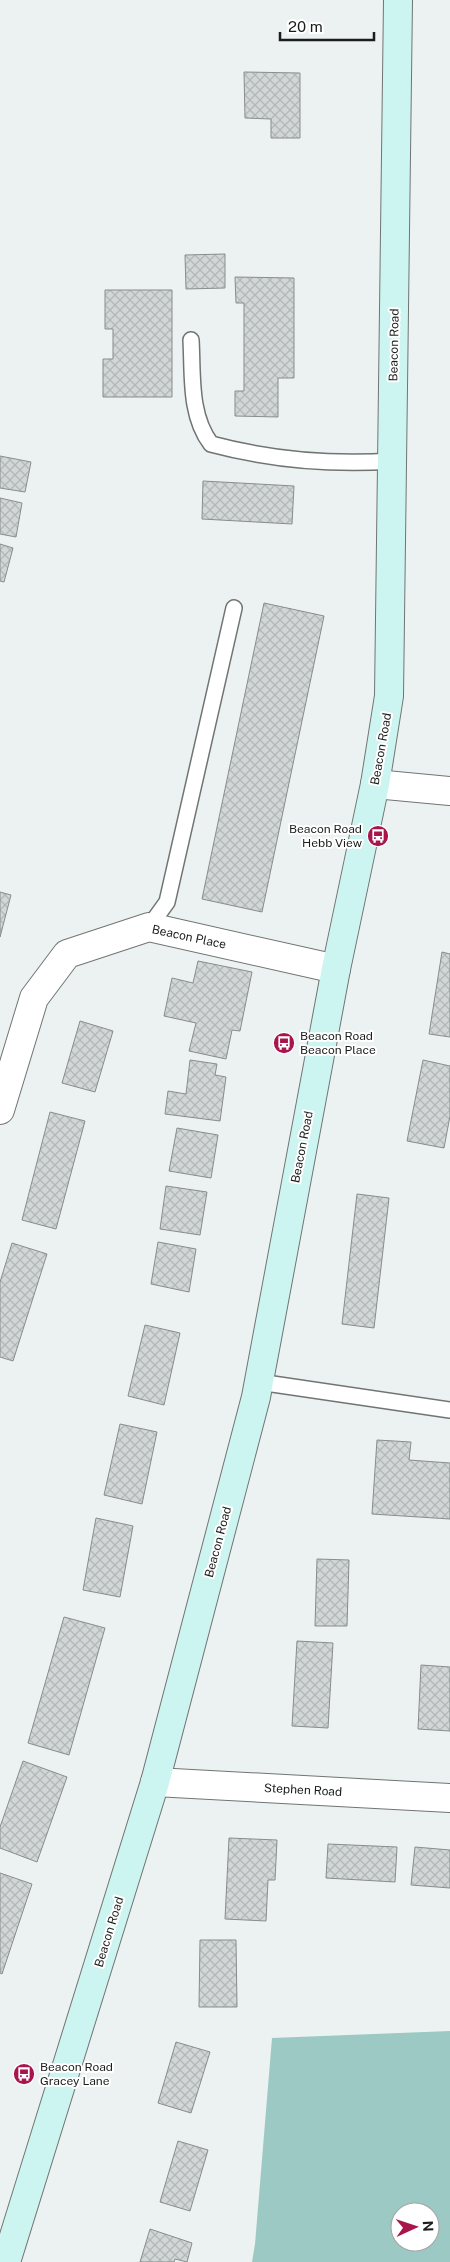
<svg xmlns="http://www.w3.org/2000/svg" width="450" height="2262" viewBox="0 0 450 2262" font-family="'Public Sans',sans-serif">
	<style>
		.grass { fill: #9cc9c3; fill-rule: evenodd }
		.building { fill: url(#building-cross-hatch); stroke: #878d8c }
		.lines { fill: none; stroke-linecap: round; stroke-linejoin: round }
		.lane-casing { stroke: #707574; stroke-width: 18 }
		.street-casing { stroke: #707574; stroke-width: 30 }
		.secondary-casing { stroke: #707574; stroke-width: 30 }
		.lane { stroke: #fff; stroke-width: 15 }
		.street { stroke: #fff; stroke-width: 28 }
		.secondary { stroke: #ccf4f0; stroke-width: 28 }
		.labels { text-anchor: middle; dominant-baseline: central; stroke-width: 4; stroke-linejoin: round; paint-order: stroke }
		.street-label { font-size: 12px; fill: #1b1d1d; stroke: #fff }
		.poi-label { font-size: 12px; fill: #1b1d1d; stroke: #fff; text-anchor: start }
	</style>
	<defs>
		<pattern id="building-cross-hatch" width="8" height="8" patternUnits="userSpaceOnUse" patternTransform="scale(1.25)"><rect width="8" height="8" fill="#d1d7d6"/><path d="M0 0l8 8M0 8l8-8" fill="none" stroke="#b3b8b7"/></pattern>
	</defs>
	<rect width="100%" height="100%" fill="#ecf2f1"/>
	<path class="grass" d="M450,2031v231h-198l3,-18 17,-206zM400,2212h30v30h-30z"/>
	<g class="building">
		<polygon points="244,72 300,73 300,138 271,138 271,119 245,118"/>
		<polygon points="225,254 225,288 186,289 185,255"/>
		<polygon points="235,277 294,278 294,378 278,378 278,417 235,416 235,391 244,391 244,303 236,303"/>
		<polygon points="105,290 172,290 172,397 103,397 103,359 113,359 113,329 105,329"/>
		<polygon points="0,456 31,462 25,492 0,488"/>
		<polygon points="203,481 294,486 292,524 202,519"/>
		<polygon points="0,498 22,503 16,537 0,534"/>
		<polygon points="0,544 13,548 4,582 0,581"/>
		<polygon points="264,603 324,616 262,912 202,899"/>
		<polygon points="0,892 11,895 0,937"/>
		<polygon points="442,952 450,954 450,1037 429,1034"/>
		<polygon points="198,961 252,972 240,1031 232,1030 226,1059 189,1051 196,1023 164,1016 172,978 193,983"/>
		<polygon points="80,1021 113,1031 95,1092 62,1083"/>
		<polygon points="190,1060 217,1064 215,1075 226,1077 220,1121 165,1114 168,1091 186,1094"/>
		<polygon points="423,1060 450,1066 450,1116 444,1148 407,1141"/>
		<polygon points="50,1112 85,1121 56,1229 22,1220"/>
		<polygon points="177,1128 218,1135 211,1178 169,1171"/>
		<polygon points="166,1186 207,1192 200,1235 160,1229"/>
		<polygon points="357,1194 389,1198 374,1328 342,1324"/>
		<polygon points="158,1242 196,1249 189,1292 151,1284"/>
		<polygon points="12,1243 47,1254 13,1361 0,1357 0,1282"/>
		<polygon points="145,1325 180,1333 164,1405 128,1396"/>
		<polygon points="120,1424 157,1432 142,1504 104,1495"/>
		<polygon points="377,1440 411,1442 409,1460 450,1463 450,1519 372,1514"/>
		<polygon points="96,1518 133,1526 120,1597 83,1590"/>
		<polygon points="317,1559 349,1560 347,1626 315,1626"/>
		<polygon points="64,1617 105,1628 69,1755 28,1743"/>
		<polygon points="297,1641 333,1643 328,1728 292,1726"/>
		<polygon points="421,1665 450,1667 450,1731 418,1729"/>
		<polygon points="23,1761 67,1777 37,1862 0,1848 0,1827"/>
		<polygon points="229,1838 277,1840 275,1880 268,1880 266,1921 225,1919"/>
		<polygon points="328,1844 397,1847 395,1882 326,1878"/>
		<polygon points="415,1847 450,1850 450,1888 411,1885"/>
		<polygon points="0,1873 32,1884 2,1974 0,1973"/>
		<polygon points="200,1940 236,1940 237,2007 199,2007"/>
		<polygon points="176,2042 210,2052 191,2113 158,2103"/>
		<polygon points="178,2141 208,2150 190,2211 160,2202"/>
		<polygon points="150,2229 192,2243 187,2262 175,2259 174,2262 140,2262"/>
	</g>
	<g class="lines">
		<g class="lane-casing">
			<g id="lane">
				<path d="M191,340c2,35 -2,75 20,104 60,16 121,21 182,17"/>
				<polyline points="149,927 167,902 234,608"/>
				<polyline points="259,1382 450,1410"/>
			</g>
		</g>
		<g class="street-casing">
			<g id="street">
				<polyline points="375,784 450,791"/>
				<polyline points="0,1110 34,998 67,954 149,927 336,969"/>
				<polyline points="155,1782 450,1798"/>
			</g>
		</g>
		<g class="secondary-casing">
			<polyline id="secondary" points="6,2262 155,1782 256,1397 336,969 375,784 389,696 398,0"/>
		</g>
		<use href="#lane" class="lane"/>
		<use href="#street" class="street"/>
		<use href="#secondary" class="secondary"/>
	</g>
	<defs>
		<g id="bus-disc" transform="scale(1.125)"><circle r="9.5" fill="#a8154d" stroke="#fff"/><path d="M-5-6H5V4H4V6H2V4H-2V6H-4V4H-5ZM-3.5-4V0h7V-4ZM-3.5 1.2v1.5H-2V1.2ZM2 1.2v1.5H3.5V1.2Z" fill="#fff"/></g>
	</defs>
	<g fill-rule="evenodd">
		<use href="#bus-disc" x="378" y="836"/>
		<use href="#bus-disc" x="284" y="1043"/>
		<use href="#bus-disc" x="24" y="2074"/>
	</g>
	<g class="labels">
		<g class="street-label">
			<text transform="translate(394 345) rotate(-89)">Beacon Road</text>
			<text transform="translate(381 749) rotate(-80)">Beacon Road</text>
			<text transform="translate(189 937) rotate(12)">Beacon Place</text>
			<text transform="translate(302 1147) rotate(-79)">Beacon Road</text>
			<text transform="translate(218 1542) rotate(-75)">Beacon Road</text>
			<text transform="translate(303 1790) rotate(3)">Stephen Road</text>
			<text transform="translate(109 1932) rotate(-73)">Beacon Road</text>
		</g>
		<g class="poi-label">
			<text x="362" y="829" text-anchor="end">Beacon Road<tspan x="362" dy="14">Hebb View</tspan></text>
			<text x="300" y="1036">Beacon Road<tspan x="300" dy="14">Beacon Place</tspan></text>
			<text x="40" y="2067">Beacon Road<tspan x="40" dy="14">Gracey Lane</tspan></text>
		</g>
	</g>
	<g transform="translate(415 2227) rotate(87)"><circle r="24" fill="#ffffff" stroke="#a4a5a5"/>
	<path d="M0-4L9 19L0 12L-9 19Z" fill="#a8154d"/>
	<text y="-8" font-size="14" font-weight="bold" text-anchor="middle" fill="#1b1d1d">N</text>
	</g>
	<path d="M280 32v8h94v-8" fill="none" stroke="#1b1d1d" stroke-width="2.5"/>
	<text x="288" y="32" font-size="15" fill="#1b1d1d" stroke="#ffffff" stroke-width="4" paint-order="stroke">20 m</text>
</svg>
